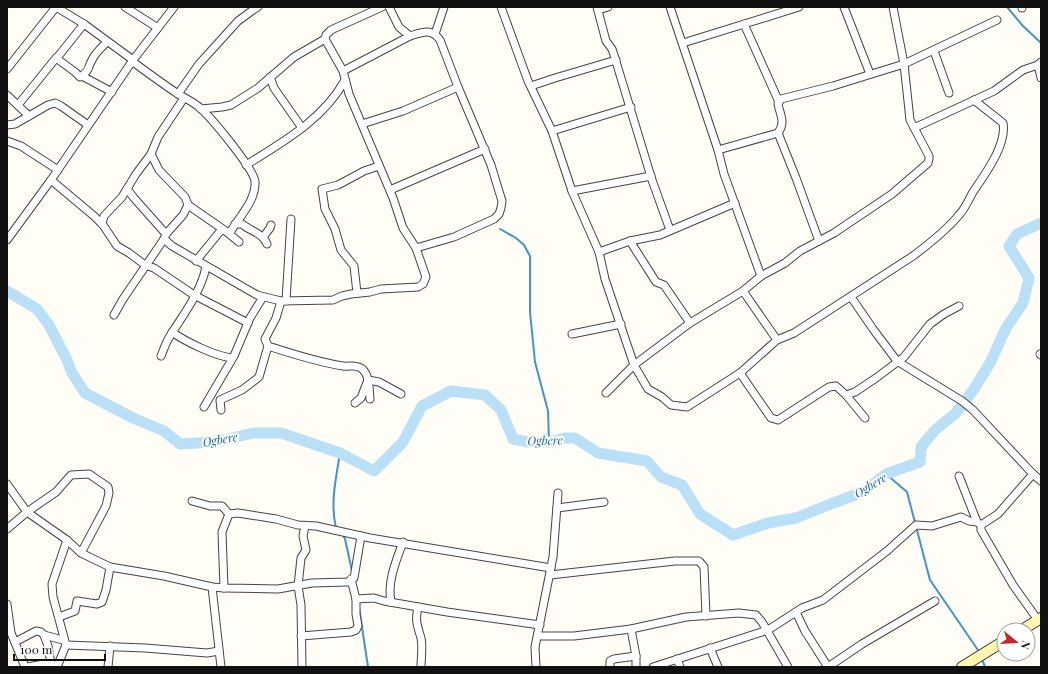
<svg xmlns="http://www.w3.org/2000/svg" width="1048" height="674" viewBox="0 0 1048 674" font-family="'Playfair Display',serif">
	<style>
		.lines { fill: none; stroke-linecap: round; stroke-linejoin: round }
		.stream { stroke: #3f96cf; stroke-width: 2 }
		.river { stroke: #b9e0f7; stroke-width: 11 }
		.street-casing { stroke: #444; stroke-width: 9 }
		.secondary-casing { stroke: #333; stroke-width: 12 }
		.street { stroke: #fff; stroke-width: 7 }
		.secondary { stroke: #fff6b0; stroke-width: 10 }
		.labels { text-anchor: middle; dominant-baseline: central; stroke-width: 4; stroke-linejoin: round; paint-order: stroke }
		.water-label { font-size: 12px; font-style: italic; fill: #1768a6; stroke: #fff }
	</style>
	<rect width="100%" height="100%" fill="#fffdf5"/>
	<g class="lines">
		<g class="stream">
			<polyline points="1007,7 1023,26 1041,43"/>
			<polyline points="500,229 516,238 524,245 530,256 530,312 535,362 548,411 549,442"/>
			<polyline points="886,474 907,492 930,580 980,653"/>
			<path d="M336,528c-6,-25 0,-50 4,-75"/>
			<polyline points="342,533 345,539 352,571"/>
			<polyline points="359,607 368,667"/>
			<polyline points="982,659 985,667"/>
		</g>
		<polyline class="river" points="7,291 37,309 49,325 66,358 72,373 85,393 133,418 164,431 180,444 216,442 253,433 281,433 340,453 374,471 403,442 422,406 451,391 485,395 501,410 513,439 528,442 549,442 565,438 575,438 598,453 647,461 661,477 682,485 700,514 733,535 768,523 796,518 828,505 863,492 886,474 920,462 921,447 935,430 956,413 974,389 990,363 1006,328 1023,303 1029,278 1009,246 1017,234 1041,223"/>
		<g class="street-casing">
			<g id="street">
				<polyline points="56,7 84,24 133,60"/>
				<polyline points="125,7 158,28"/>
				<path d="M389,7l10,20 11,9c13,-4 21,-8 30,4l18,47 33,78 7,23 4,13 -1,7 -2,6 -5,5 -40,18 -38,11"/>
				<polyline points="501,7 528,81 552,131 572,191"/>
				<polyline points="597,7 606,41 612,49 614,55 652,180 670,230"/>
				<polyline points="670,7 718,150 724,174 761,276"/>
				<polyline points="844,7 870,74"/>
				<polyline points="1022,7 1022,8"/>
				<polyline points="598,10 608,7"/>
				<polyline points="744,24 779,102"/>
				<polyline points="435,34 444,7"/>
				<polyline points="683,43 799,7"/>
				<polyline points="934,51 949,93"/>
				<polyline points="56,59 84,24"/>
				<path d="M133,62c15,11 30,22 45,32 7,4 15,8 21,13 11,9 56,63 56,75 1,18 -15,34 -24,49l-4,1"/>
				<polyline points="1038,65 1041,78"/>
				<polyline points="7,69 56,7"/>
				<polyline points="343,71 410,36"/>
				<path d="M82,76c9,-7 5,-8 10,-16 3,-7 10,-13 15,-18"/>
				<polyline points="270,77 274,88 302,128"/>
				<polyline points="531,86 555,78 616,60"/>
				<polyline points="178,94 199,64 238,21 253,10 258,7"/>
				<polyline points="7,95 29,116"/>
				<polyline points="18,105 56,58 75,72 80,77 82,76 112,92"/>
				<polyline points="201,109 222,107 231,105 258,88 294,57 325,39 326,35 331,30 382,7"/>
				<polyline points="362,124 403,111 458,87"/>
				<polyline points="7,125 15,124 48,105 55,103 61,106 88,125"/>
				<polyline points="914,128 994,91 1023,70 1038,65 1041,62"/>
				<polyline points="552,131 631,107"/>
				<polyline points="778,133 796,178 819,241"/>
				<polyline points="7,141 21,146 58,170"/>
				<path d="M718,150l60,-17c8,-11 2,-18 0,-29l3,-5 52,-13 71,-22 93,-44"/>
				<path d="M246,165c37,-23 78,-46 99,-85"/>
				<path d="M651,176l-79,15 27,61 6,27 29,86 14,24 14,8 9,8 16,2 53,-34 37,-33 17,-7 119,-77c16,-12 33,-25 46,-41 6,-6 10,-16 14,-23 12,-18 34,-47 30,-69l-29,-23"/>
				<polyline points="51,180 94,216 103,225 117,246 129,253 145,265 154,268 194,295 248,323"/>
				<polyline points="127,189 134,198 166,234"/>
				<polyline points="390,190 485,149"/>
				<polyline points="188,205 227,232 239,242"/>
				<polyline points="102,224 104,216 122,197 136,174 151,154 158,137 184,98"/>
				<path d="M235,224h7c8,7 21,9 25,20"/>
				<polyline points="264,236 270,228 271,225"/>
				<polyline points="164,239 172,246 257,295 281,301 333,300 342,296 351,294 370,292 381,289 418,287 423,284 426,277 416,248 403,228 393,198 349,94 343,71 325,39"/>
				<polyline points="7,240 51,180 133,60 174,7"/>
				<polyline points="630,241 656,282 664,285 690,323"/>
				<polyline points="599,252 630,241 660,235 735,203"/>
				<polyline points="196,261 222,229"/>
				<polyline points="743,291 777,340"/>
				<polyline points="357,293 354,266 341,250 335,229 325,209 322,189 338,185 364,171 379,166"/>
				<polyline points="851,297 873,329 897,361 962,401 973,410 1033,474 1041,481"/>
				<polyline points="286,301 291,219"/>
				<polyline points="114,315 123,299 164,239 166,234 183,215 188,205 185,197 159,170 151,154"/>
				<path d="M172,332c14,10 43,24 60,26"/>
				<polyline points="572,334 621,324"/>
				<path d="M268,346c25,8 49,16 75,20 7,1 11,-2 18,2 9,6 8,22 9,31"/>
				<polyline points="1040,354 1041,355"/>
				<path d="M161,356c3,-7 5,-14 9,-20 13,-21 31,-44 36,-69"/>
				<polyline points="740,373 771,418 778,420 829,387 836,386 846,395 865,418"/>
				<polyline points="606,393 634,365 690,323 743,291 761,276 785,263 800,251 834,233 892,194 928,163 929,159 929,156 910,120 904,64 893,7"/>
				<polyline points="846,395 855,392 876,378 904,357 930,324 944,314 959,306"/>
				<polyline points="355,403 361,398 368,380 379,382 401,394"/>
				<polyline points="204,407 234,356 250,318 263,297"/>
				<polyline points="221,410 220,400 242,390 259,377 268,346 265,339 276,318 281,301"/>
				<polyline points="1033,474 998,514 981,525 981,530 1013,585 1038,620"/>
				<polyline points="959,476 977,522"/>
				<polyline points="7,484 27,512 67,540 81,553 110,567 164,576 212,587 224,588 278,589 312,583 348,582 354,578 361,536"/>
				<polyline points="192,501 210,506 222,506 229,514 238,513 276,519 298,525 316,526 370,538 551,568"/>
				<polyline points="557,508 604,502"/>
				<polyline points="7,529 27,512 56,492 71,475 89,474 108,487 109,493 106,506 81,553"/>
				<polyline points="550,575 675,561 699,561 704,567 706,616"/>
				<polyline points="212,587 221,667"/>
				<polyline points="224,588 222,532 229,514"/>
				<polyline points="356,599 374,598 384,601 447,612 540,625"/>
				<path d="M391,602c-4,-20 5,-41 12,-60"/>
				<polyline points="7,604 11,633 25,667"/>
				<path d="M418,607c-3,15 -1,17 3,31 2,10 0,19 0,29"/>
				<polyline points="796,612 805,631 828,667"/>
				<polyline points="59,617 75,611 77,601 97,604 102,602 106,590 110,567"/>
				<polyline points="631,629 636,656 636,667"/>
				<polyline points="44,635 48,646 51,664"/>
				<polyline points="301,636 351,632 356,630 358,626 356,614 356,599 351,579"/>
				<polyline points="538,636 574,636 631,629 686,617 739,613 756,615 762,622 788,667"/>
				<polyline points="15,642 36,631 41,632 44,635 63,640"/>
				<polyline points="66,645 145,648 207,653 219,651"/>
				<polyline points="710,648 718,667"/>
				<polyline points="677,659 680,667"/>
				<polyline points="27,667 44,664 57,665"/>
				<polyline points="57,667 66,645 53,597 52,584 67,540"/>
				<polyline points="108,667 110,646"/>
				<polyline points="302,667 301,605 298,586 301,558 306,550 303,536 305,526"/>
				<polyline points="536,667 535,647 553,557 558,493"/>
				<polyline points="610,667 610,661 614,659 636,656"/>
				<polyline points="653,667 768,630 802,608 823,600 887,551 916,525 932,526 961,517 969,521 977,522 981,525"/>
				<polyline points="828,667 862,644 935,601"/>
			</g>
		</g>
		<g class="secondary-casing">
			<g id="secondary">
				<polyline points="1022,630 1041,618"/>
				<polyline points="962,667 1004,641"/>
			</g>
		</g>
		<use href="#street" class="street"/>
		<use href="#secondary" class="secondary"/>
	</g>
	<g class="labels">
		<g class="water-label">
			<text transform="translate(220 439) rotate(-10)">Ogbere</text>
			<text transform="translate(545 440) rotate(-2)">Ogbere</text>
			<text transform="translate(870 485) rotate(-31)">Ogbere</text>
		</g>
	</g>
	<rect width="1048" height="674" fill="none" stroke="#111111" stroke-width="16"/>
	<g transform="translate(1016 642) rotate(108)"><circle r="19" fill="#ffffff" stroke="#a0a0a0"/>
	<path d="M0-3L7 15L0 10L-7 15Z" fill="#c4262e"/>
	<text y="-6" font-size="11" font-weight="bold" text-anchor="middle" fill="#111111">N</text>
	</g>
	<path d="M14 654v6h91v-6" fill="none" stroke="#111111" stroke-width="2"/>
	<text x="20" y="654" font-size="12" fill="#111111" stroke="#ffffff" stroke-width="3" paint-order="stroke">100 m</text>
</svg>
